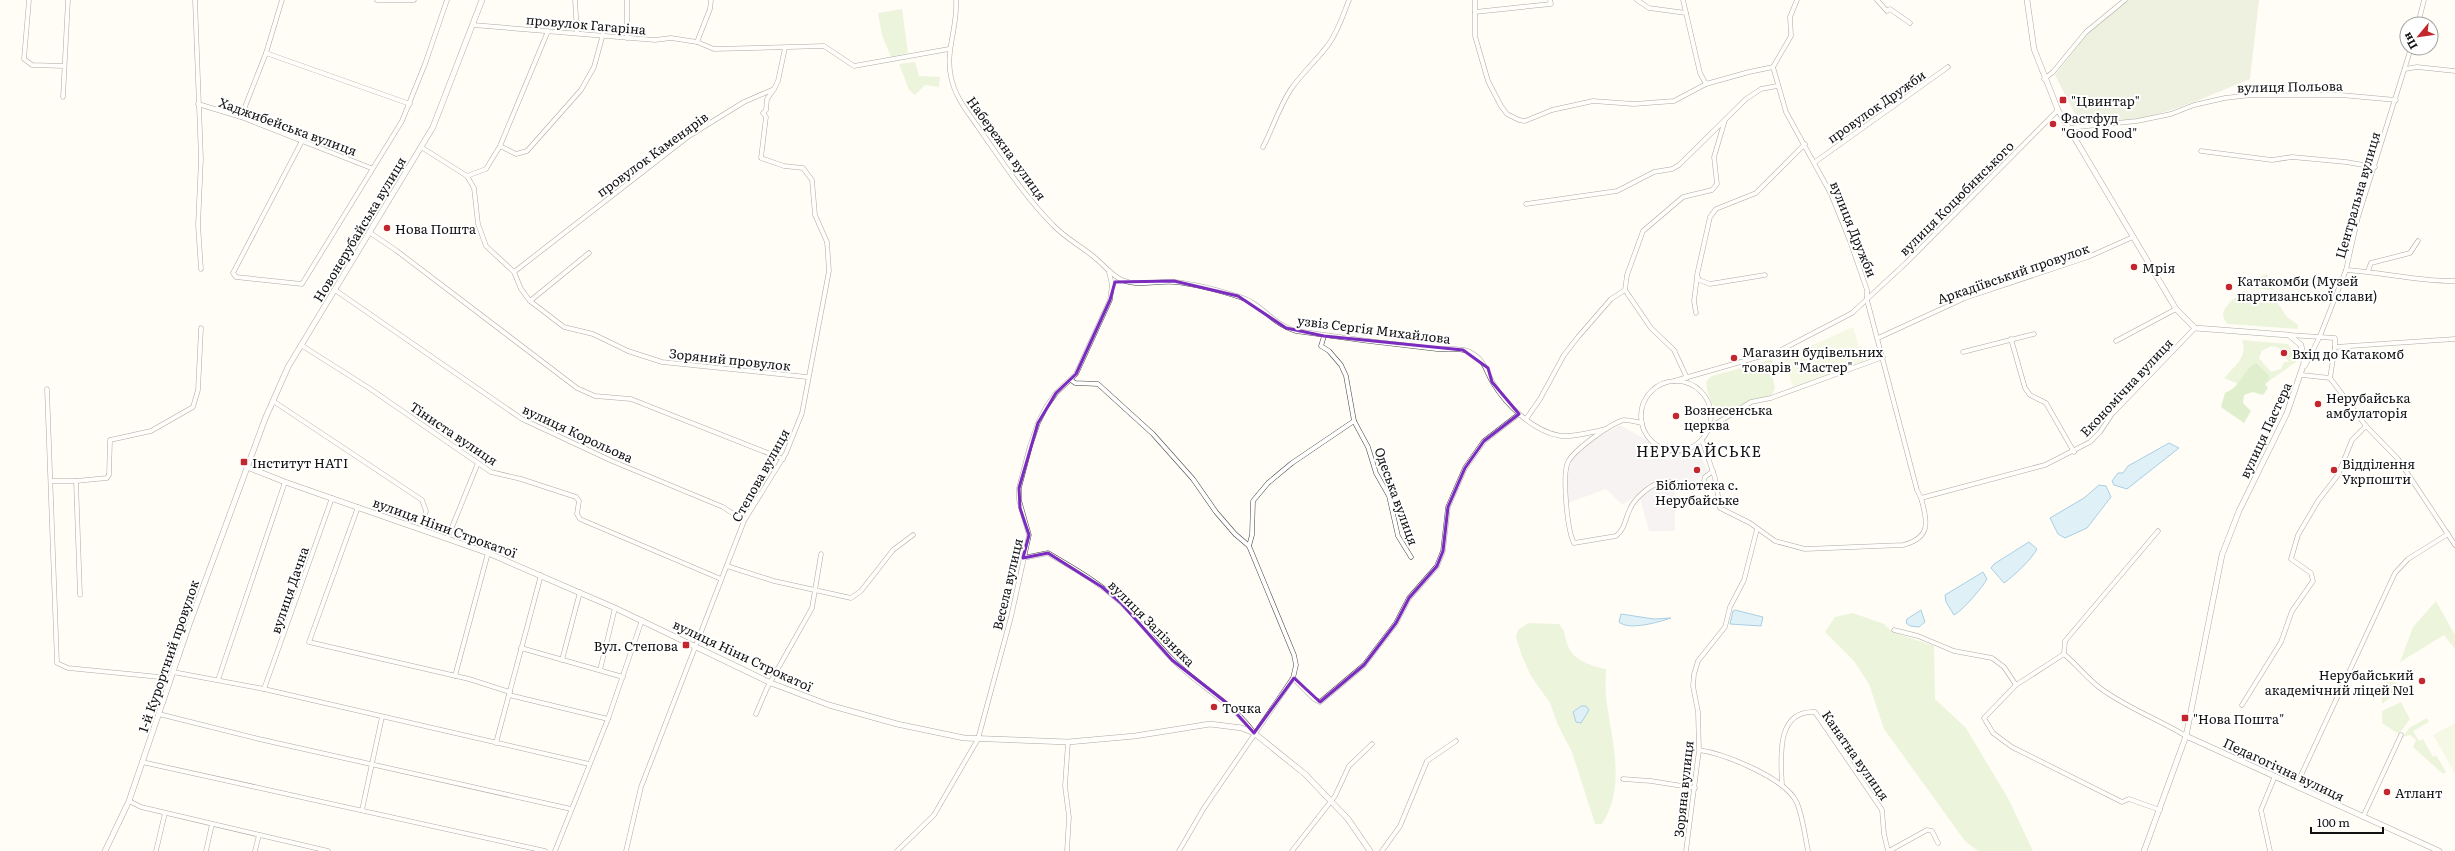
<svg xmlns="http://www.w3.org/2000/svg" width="2455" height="851" viewBox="0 0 2455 851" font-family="Literata,serif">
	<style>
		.industrial { fill: #eee6ef }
		.green { fill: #d5ebbd; fill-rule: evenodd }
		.forest { fill: #b9dc9c }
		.cemetery { fill: #d9e3c4 }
		.pitch { fill: #e6f2cf }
		.water { fill: #b9e0f7; stroke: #3f96cf }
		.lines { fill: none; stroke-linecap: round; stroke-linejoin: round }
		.minor-casing { stroke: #444; stroke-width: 5 }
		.tertiary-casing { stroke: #444; stroke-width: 6 }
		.minor { stroke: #fff; stroke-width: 4 }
		.tertiary { stroke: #fff; stroke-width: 5 }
		.marked { fill: none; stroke: #7b2cbf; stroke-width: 3; stroke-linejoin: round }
		.poi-dot { fill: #c4262e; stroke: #fff; stroke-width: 1.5 }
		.labels { text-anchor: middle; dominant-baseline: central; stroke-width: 4; stroke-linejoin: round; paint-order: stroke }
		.street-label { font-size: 13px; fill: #111; stroke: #fff }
		.poi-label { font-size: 13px; fill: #111; stroke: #fff; text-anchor: start }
		.quarter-label { font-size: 15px; letter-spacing: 1px; fill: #111; stroke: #fff }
	</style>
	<rect width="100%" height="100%" fill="#fffdf5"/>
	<g class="industrial">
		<polygon points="1620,425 1659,447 1684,452 1697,450 1708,471 1693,483 1676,479 1659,481 1622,505 1606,489 1568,503 1566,471 1572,451"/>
		<polygon points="1674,482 1675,531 1649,531 1640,498 1659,484"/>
	</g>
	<g class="green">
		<polygon points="902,9 908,53 891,57 882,35 878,13"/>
		<polygon points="915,62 919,76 940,77 939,87 925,85 915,95 909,90 899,64"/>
		<polygon points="2267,274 2274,290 2242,287 2241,285"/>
		<path d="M2243,291l30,4 13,21 12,9v4l-70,-5c-14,-12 6,-25 15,-33z"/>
		<path d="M2242,340l46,4 9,13 -1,5 -27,19v-6l-28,4 -3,5 -14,-6c11,-13 24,-20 18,-38zM2271,346l9,2 -1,1 8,6 -2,2 4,5h-5l-3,7 -10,3 -12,-14 3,-7z"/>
		<path d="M1773,359l-2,13 4,16 -3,7 -17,4 -30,16 -6,-1c-6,-8 -15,-24 -12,-34l5,-4z"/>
		<polygon points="2436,601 2455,635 2455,649 2444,635 2400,662 2413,627"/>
		<polygon points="1853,613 1884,624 1892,632 1934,646 1935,699 1966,728 2009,800 2033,851 1978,851 1965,841 1884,729 1869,684 1854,661 1825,632 1835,617"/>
		<path d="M1528,623l31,1c8,10 5,12 9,22 5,14 25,21 38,23 0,10 -1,19 0,28 5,41 21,89 -4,127h-7l-23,-72 -14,-27 -8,-22 -19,-27 -9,-20 -6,-19 2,-7z"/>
		<polygon points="2394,671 2397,692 2382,704 2382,690"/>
		<polygon points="2401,702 2410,719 2399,734 2382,723 2382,711"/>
		<polygon points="2427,718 2429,722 2413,731 2419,741 2423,739 2433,757 2436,755 2446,772 2443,774 2413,747 2416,740 2410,735 2403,737 2409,728"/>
	</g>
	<path class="forest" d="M2256,363l13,12v6l-4,3 3,4 -5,7 -10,-3 -9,3 -1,8 8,8 -7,12 -23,-16 4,-14c17,-7 16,-21 31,-30z"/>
	<path class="cemetery" d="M2128,0h131l-9,79c-55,22 -113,52 -173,39l-22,-43 33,-42z"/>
	<g class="pitch">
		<polygon points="1853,327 1864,362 1793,387 1784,358"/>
		<polygon points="2455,723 2455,773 2433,735"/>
	</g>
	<g class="water">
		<polygon points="2169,443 2179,448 2127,489 2114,485 2112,481 2118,473 2123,473 2128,466"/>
		<polygon points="2099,485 2106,486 2111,497 2087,528 2065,538 2058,534 2050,518 2084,498"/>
		<path d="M2029,542l8,7c-7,12 -21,25 -33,34l-13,-15 3,-4z"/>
		<path d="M1983,572l4,7c-4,8 -26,33 -33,36l-8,-13 -1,-7z"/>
		<polygon points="1735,610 1763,617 1761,626 1730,624 1733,611"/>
		<polygon points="1921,610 1925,622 1919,627 1910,626 1906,623 1907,619"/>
		<path d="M1621,614l33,5 17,-1c-12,4 -42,13 -52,4z"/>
		<polygon points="1581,706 1586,706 1589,710 1581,723 1576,722 1573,712"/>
	</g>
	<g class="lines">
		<g class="minor-casing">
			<g id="minor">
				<polyline points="29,0 24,59 32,65 64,66"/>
				<polyline points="195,0 201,159 198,225 201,269"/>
				<polyline points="377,0 414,0"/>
				<polyline points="575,0 577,33"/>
				<path d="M956,0c2,27 -11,50 -5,77 4,20 16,34 27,50 24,34 46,69 75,98 12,13 28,21 41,32 9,7 17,18 28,23 16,7 36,0 53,2 20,2 46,9 65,15 21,6 33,28 56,34 47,7 94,13 141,18 11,1 23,-2 33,3 16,9 15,18 23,31 13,22 41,49 68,53 14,1 31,-4 45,-7"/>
				<polyline points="1475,0 1475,36 1488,81 1501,106 1507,114 1519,120 1525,121 1552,110 1593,101 1634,104 1674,101 1706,84 1749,72 1773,67"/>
				<polyline points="1637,0 1649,8 1686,13"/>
				<polyline points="1683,0 1700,73 1706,84"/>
				<polyline points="1877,0 1887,11 1890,9 1910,23"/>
				<polyline points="1475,12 1551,4 1550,0"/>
				<polyline points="2418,24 2424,0"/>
				<polyline points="473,25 655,40 671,38 697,42 714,49 824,46 854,66 949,49"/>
				<polyline points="627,38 627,0"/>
				<polyline points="697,42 710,9 711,0"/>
				<polyline points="266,53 410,104"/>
				<polyline points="1773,67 1786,112 1831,194 1850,241 1867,290 1867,300 1917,490 1921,498"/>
				<polyline points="1773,67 1791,36 1790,17 1797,0"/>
				<polyline points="2405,69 2417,67 2455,71"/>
				<polyline points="2044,79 2053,72 2086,32 2125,0"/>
				<polyline points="63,97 68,0"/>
				<polyline points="198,104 241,117 371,168"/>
				<polyline points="241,117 266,53 282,0"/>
				<polyline points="2068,128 2137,121 2171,114 2194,105 2225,98 2251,95 2341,95 2396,100"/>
				<polyline points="302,141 233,273 236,277 302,284 402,121 425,64 447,0"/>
				<polyline points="500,146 516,154 527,151 581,90 594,67 603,34"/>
				<polyline points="421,147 467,176 474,188 478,224 486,246 514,272 521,289 530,301 564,327 593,334 628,351 662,362 807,377"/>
				<path d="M1263,147c10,-19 16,-40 28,-58 11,-16 26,-29 37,-44 10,-13 15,-30 21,-45"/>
				<polyline points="2201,151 2272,160 2292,157 2346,162 2375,167"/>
				<polyline points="1815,162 1948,67"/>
				<polyline points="467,176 486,169 500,146 548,31"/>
				<polyline points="1526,204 1617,191 1654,172 1672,169 1679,165 1746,99 1761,89 1777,86"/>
				<polyline points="369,232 397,251 577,388 595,396 631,399 783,459"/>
				<path d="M2346,270c36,2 73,12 109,11"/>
				<polyline points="2368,271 2371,263 2410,253 2418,241"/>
				<polyline points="514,272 689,136 744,102 774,89 778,81 785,48"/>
				<polyline points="1765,275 1710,284 1699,280 1697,275 1710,217 1716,209 1756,193 1805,144"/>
				<polyline points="335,290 522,419 612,461 723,507 744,521"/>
				<polyline points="1625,290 1651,328 1674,350 1687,378"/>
				<polyline points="530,301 589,253"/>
				<polyline points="1696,313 1694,301 1697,277"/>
				<polyline points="2289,335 2335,338 2335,347 2455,339"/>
				<polyline points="1324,336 1321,346 1329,351 1341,365 1346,376 1354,421 1368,447 1376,473 1389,496 1398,536 1411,557"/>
				<polyline points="1878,338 1965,298 2088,257 2133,237"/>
				<polyline points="2011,339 2025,388 2030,395 2046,403 2074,452"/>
				<polyline points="2116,341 2176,309"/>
				<polyline points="301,345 369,388 491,472 521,479 576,497 579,501 577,514 580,519 721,579"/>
				<polyline points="1963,352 2034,334"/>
				<polyline points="2305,366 2320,336 2346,270 2358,217 2411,48"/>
				<polyline points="2302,375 2330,378 2335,347"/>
				<polyline points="2330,378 2366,426 2398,459 2455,545"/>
				<polyline points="1071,380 1075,383 1098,384 1153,434 1193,479 1216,512 1235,534 1249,546 1294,655 1296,665 1293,678 1204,808 1179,851"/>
				<polyline points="1674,381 1779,351 1852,313 1907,262 2058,110"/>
				<circle cx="1676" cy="416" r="35"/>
				<polyline points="47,389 57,663 68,668 170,678"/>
				<polyline points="273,401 422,500 426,511 422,529"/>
				<polyline points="1526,419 1540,399 1564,355 1578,337 1611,299 1625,290 1627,275 1643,231 1683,197 1712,190 1717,184 1714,157 1725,120"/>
				<path d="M1642,423c-5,-1 -13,-3 -18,-3 -13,3 -50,30 -56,42 -6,12 -1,68 6,81l42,-7c9,-7 9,-17 14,-27 4,-10 19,-23 29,-26 18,-6 30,10 44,1"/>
				<polyline points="1709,428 1751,402 1771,398 1883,357"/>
				<path d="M1702,440l13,38 5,30 30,15 25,18 30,8 98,-4c28,-7 25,-23 18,-47l124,-33 45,-23 10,-10 12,-18 83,-86"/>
				<polyline points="51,481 76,481 80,595"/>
				<polyline points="76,481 107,478 109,475 110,440 151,431 193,407 198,390 201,328"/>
				<polyline points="1703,484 1705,477 1713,471"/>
				<polyline points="1703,484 1710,488 1715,485"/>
				<polyline points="358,507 309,642 469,679 510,692"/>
				<polyline points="2158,531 2065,641 2064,654 2016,685 1984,718 1993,733 2012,747 2122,802 2129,799 2160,810"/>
				<polyline points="448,537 478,463"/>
				<polyline points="1249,546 1252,535 1253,501 1268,483 1292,463 1354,421"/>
				<path d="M1023,558l25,-5c25,15 51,29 73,50 19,17 33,38 51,56 26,27 60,43 82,74"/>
				<polyline points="727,566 774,581 851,598 861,591 893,550 913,535"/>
				<polyline points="1894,630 1918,636 1954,651 1992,658 2004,667 2016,685"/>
				<polyline points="521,648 623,677"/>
				<path d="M2064,654c13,11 23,24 36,34 27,20 58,31 86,48"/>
				<polyline points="562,660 580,592"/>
				<polyline points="600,670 615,608"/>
				<polyline points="173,672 264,689 589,764"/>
				<polyline points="455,676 488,553"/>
				<polyline points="1293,678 1314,699 1320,702 1364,665 1396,623 1409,598 1437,566 1443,551 1448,507 1465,468 1484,441 1519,414"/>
				<polyline points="218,680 285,482"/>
				<polyline points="264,689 332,498"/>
				<polyline points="509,695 608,719"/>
				<polyline points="2242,705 2281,642 2292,611 2313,581 2311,573 2291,559 2298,535 2318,501 2338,475 2352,440 2366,426"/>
				<polyline points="159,714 259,739 571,809"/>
				<polyline points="756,714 767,688 812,608 821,554"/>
				<polyline points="496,743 541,575"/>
				<path d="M1699,750c26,4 87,28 98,53 6,15 8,33 11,48"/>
				<polyline points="142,762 545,851"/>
				<polyline points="1623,779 1651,781 1695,788"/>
				<path d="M1782,785c-1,-26 -7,-75 33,-73l67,98 2,24 4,17"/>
				<polyline points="2296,786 2395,573 2408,559 2448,534"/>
				<polyline points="129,801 141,807 328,851"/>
				<polyline points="362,810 382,717"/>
				<polyline points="2363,817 2401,735"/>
				<polyline points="156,851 165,813"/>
				<polyline points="206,851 212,824"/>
				<polyline points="255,851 259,835"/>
				<polyline points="555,851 608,719 642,620"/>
				<polyline points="626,851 641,787 744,521 786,453 802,413 829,271 827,242 815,215 812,180 803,168 784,166 761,158 766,117 763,113 766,110 767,99 774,89"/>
				<polyline points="897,851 934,815 978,739 1011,617 1029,535 1019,500 1019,488 1030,446 1038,423 1046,407 1056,393 1076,374 1110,300 1112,285 1109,272"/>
				<polyline points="1067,851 1069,817 1065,786 1068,742"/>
				<polyline points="1292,851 1335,796 1349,766 1372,744"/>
				<polyline points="1382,851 1400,826 1427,761 1456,741"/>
				<polyline points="1686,851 1699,750 1698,712 1693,686 1694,674 1698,661 1725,627 1730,607 1744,580 1757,529"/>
				<polyline points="1889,851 1927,830 1932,831 1938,843"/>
				<polyline points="2270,851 2261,810 2275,776"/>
			</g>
		</g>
		<g class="tertiary-casing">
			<g id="tertiary">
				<polyline points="2027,0 2034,49 2058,110 2176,309 2195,328 2289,335 2301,345 2304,363 2287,413 2239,511 2222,555 2186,736 2144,851"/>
				<polyline points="247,467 285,482 488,553 615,608 771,683 829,705 897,724 964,738 1068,742 1135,736 1210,724 1242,728 1254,733 1305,774 1348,819 1370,851"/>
				<polyline points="2186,736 2439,851"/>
				<polyline points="105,851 129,801 189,625 265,419 288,367 433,127 482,0"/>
			</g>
		</g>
		<use href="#minor" class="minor"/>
		<use href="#tertiary" class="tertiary"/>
	</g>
	<path d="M0 0H2455V851H0ZM1174,281l64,15 48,32 38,8 139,14 25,18 4,14 27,32 -35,27 -19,27 -17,39 -5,44 -6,15 -28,32 -13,25 -32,42 -44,37 -26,-24 -40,55 -26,-29 -56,-44 -51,-57 -19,-16 -54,-34 -25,5 6,-23 -9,-27 -1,-20 19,-65 18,-30 20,-19 34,-74 5,-18z" fill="#fffdf5" fill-opacity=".55" fill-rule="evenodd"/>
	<path class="marked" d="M1174,281l64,15 48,32 38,8 139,14 25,18 4,14 27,32 -35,27 -19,27 -17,39 -5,44 -6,15 -28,32 -13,25 -32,42 -44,37 -26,-24 -40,55 -26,-29 -56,-44 -51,-57 -19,-16 -54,-34 -25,5 6,-23 -9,-27 -1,-20 19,-65 18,-30 20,-19 34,-74 5,-18z"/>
	<g class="poi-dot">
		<rect x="2059" y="96" width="8" height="8" rx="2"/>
		<circle cx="2053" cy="124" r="4"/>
		<circle cx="387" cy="228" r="4"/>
		<circle cx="2134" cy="267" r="4"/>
		<circle cx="2229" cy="287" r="4"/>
		<circle cx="2284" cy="353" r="4"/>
		<circle cx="1734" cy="358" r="4"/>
		<circle cx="2318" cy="404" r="4"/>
		<circle cx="1676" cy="416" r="4"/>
		<rect x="240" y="458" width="8" height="8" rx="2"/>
		<circle cx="1697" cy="470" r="4"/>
		<circle cx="2334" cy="470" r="4"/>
		<rect x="682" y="641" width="8" height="8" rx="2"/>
		<circle cx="2422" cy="681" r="4"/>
		<circle cx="1214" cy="707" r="4"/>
		<rect x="2181" y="714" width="8" height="8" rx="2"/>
		<circle cx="2387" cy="792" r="4"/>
	</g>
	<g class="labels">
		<g class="street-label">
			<text transform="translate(586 24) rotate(5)">провулок Гагаріна</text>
			<text transform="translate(2290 86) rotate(-1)">вулиця Польова</text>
			<text transform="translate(1876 106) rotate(-35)">провулок Дружби</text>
			<text transform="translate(288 126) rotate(20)">Хаджибейська вулиця</text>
			<text transform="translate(1007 148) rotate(54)">Набережна вулиця</text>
			<text transform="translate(652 154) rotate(-36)">провулок Каменярів</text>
			<text transform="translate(2357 195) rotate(-74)">Центральна вулиця</text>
			<text transform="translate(1956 198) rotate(-45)">вулиця Коцюбинського</text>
			<text transform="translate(359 229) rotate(-59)">Новонерубайська вулиця</text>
			<text transform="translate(1854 229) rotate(68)">вулиця Дружби</text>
			<text transform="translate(2013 273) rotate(-19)">Аркадіївський провулок</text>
			<text transform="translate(1374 329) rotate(7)">узвіз Сергія Михайлова</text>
			<text transform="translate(730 359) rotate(6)">Зоряний провулок</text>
			<text transform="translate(2126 387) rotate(-47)">Економічна вулиця</text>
			<text transform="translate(2265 430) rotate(-65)">вулиця Пастера</text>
			<text transform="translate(454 433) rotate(34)">Тіниста вулиця</text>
			<text transform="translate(578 433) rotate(25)">вулиця Корольова</text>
			<text transform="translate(760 475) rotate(-61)">Степова вулиця</text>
			<text transform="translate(1397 496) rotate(70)">Одеська вулиця</text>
			<text transform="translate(445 527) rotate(20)">вулиця Ніни Строкатої</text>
			<text transform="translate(1007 584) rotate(-77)">Весела вулиця</text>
			<text transform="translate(289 590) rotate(-71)">вулиця Дачна</text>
			<text transform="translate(1152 623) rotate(45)">вулиця Залізняка</text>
			<text transform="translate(743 655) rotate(25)">вулиця Ніни Строкатої</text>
			<text transform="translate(168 656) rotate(-71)">1-й Курортний провулок</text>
			<text transform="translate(1856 755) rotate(55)">Канатна вулиця</text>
			<text transform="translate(2284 769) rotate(25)">Педагогічна вулиця</text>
			<text transform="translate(1683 789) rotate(-84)">Зоряна вулиця</text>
		</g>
		<g class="poi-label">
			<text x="2071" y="100">"Цвинтар"</text>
			<text x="2061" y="117">Фастфуд<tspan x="2061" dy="15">"Good Food"</tspan></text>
			<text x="395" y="228">Нова Пошта</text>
			<text x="2142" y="267">Мрія</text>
			<text x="2237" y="280">Катакомби (Музей<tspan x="2237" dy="15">партизанської слави)</tspan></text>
			<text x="1742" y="351">Магазин будівельних<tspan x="1742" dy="15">товарів "Мастер"</tspan></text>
			<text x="2292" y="353">Вхід до Катакомб</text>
			<text x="2326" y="397">Нерубайська<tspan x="2326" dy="15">амбулаторія</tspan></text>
			<text x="1684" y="409">Вознесенська<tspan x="1684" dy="15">церква</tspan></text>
			<text x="252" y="462">Інститут НАТІ</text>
			<text x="2342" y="463">Відділення<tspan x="2342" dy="15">Укрпошти</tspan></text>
			<text x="1697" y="484" text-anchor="middle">Бібліотека с.<tspan x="1697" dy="15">Нерубайське</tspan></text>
			<text x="678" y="645" text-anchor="end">Вул. Степова</text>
			<text x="2414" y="674" text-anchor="end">Нерубайський<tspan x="2414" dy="15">академічний ліцей №1</tspan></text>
			<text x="1222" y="707">Точка</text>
			<text x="2193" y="718">"Нова Пошта"</text>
			<text x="2395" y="792">Атлант</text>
		</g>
		<g class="quarter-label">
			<text x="1699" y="450">НЕРУБАЙСЬКЕ</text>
		</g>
	</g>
	<g transform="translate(2419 36) rotate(241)"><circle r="19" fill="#ffffff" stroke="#a0a0a0"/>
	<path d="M0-3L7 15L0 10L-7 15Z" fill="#c4262e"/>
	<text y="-6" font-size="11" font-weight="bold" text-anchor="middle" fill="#111111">Пн</text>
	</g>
	<path d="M2311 827v6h72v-6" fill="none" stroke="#111111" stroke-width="2"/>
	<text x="2317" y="827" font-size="12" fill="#111111" stroke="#ffffff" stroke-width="3" paint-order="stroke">100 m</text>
</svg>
